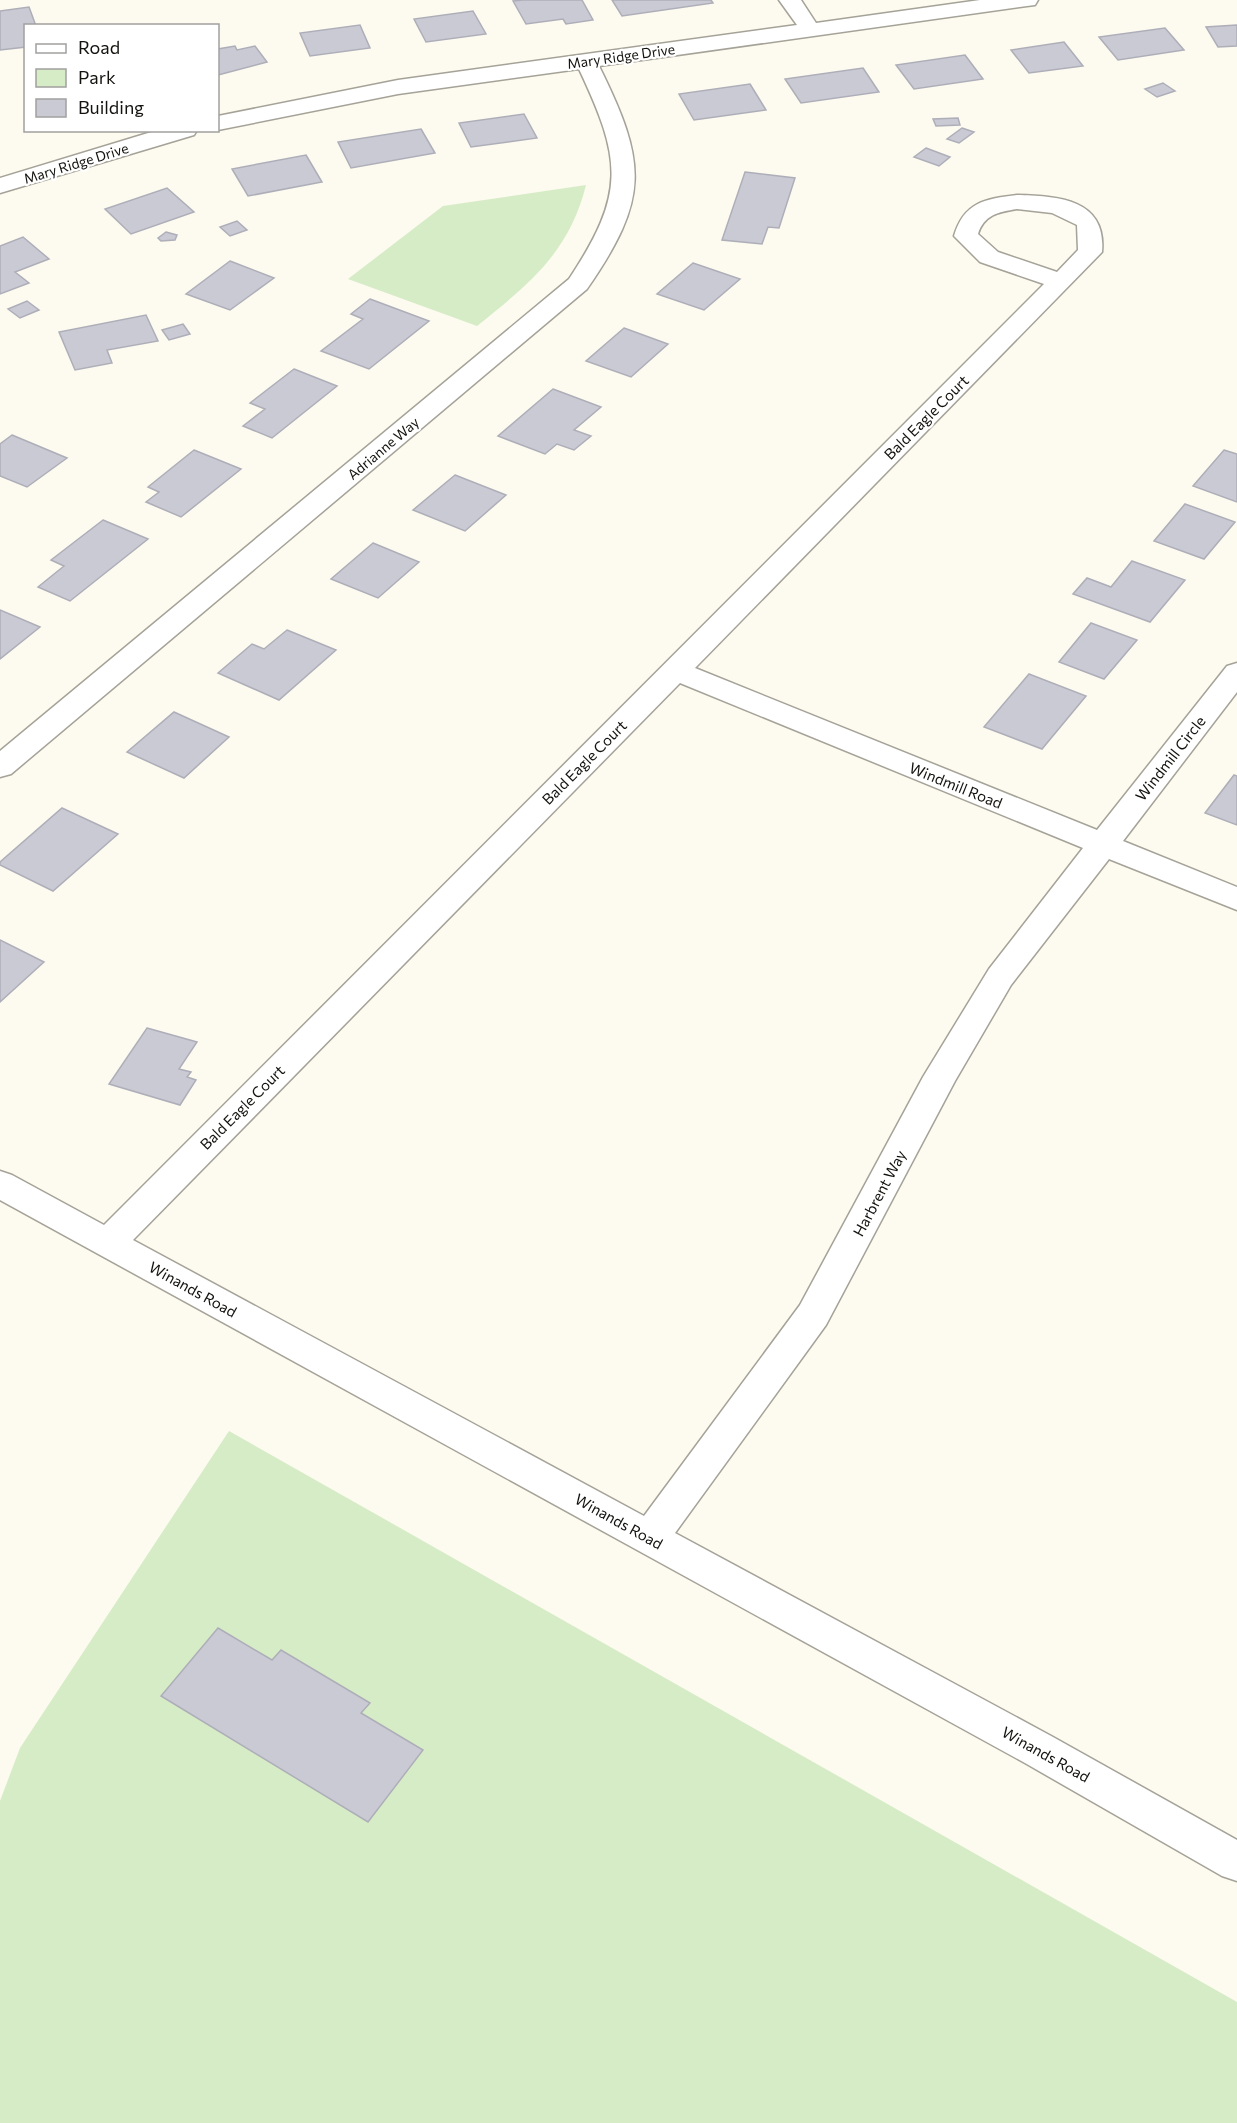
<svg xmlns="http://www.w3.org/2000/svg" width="1237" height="2123" viewBox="0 0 1237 2123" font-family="Commissioner,sans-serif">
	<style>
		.green { fill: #d6ecc6 }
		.building { fill: #cacad5; stroke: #aeaeb9; stroke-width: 1.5 }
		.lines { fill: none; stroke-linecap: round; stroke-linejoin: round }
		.minor-casing { stroke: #a5a298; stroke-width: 3 }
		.minor { fill: #fff; fill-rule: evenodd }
		.labels { text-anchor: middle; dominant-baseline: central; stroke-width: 4.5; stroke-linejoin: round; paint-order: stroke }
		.far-street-label { font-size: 14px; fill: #13120e; stroke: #fff }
		.street-label { font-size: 15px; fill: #13120e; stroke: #fff }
	</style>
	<rect width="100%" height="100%" fill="#fdfaef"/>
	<g class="green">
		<path d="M586,185c-17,68 -57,99 -109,141l-129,-47 95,-73z"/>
		<polygon points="229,1431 1237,2002 1237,2123 0,2123 0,1801 20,1748"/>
	</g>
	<g class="building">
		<polygon points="523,0 582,0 593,20 566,24 563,19 526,24 513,1"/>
		<polygon points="612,0 711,0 713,3 622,16"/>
		<polygon points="29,7 36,26 26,26 26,47 0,50 0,11"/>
		<polygon points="473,11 486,34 426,42 414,19"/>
		<polygon points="360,25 370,48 310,56 300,33"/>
		<polygon points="1237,25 1237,46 1218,47 1206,27"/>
		<polygon points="1165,28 1184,50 1118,60 1099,37"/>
		<polygon points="1064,42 1083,66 1029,73 1011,50"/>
		<polygon points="235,46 237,50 255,46 267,62 218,75 218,49"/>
		<polygon points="965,55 983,79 914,89 896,65"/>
		<polygon points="863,68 879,92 801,103 785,79"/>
		<polygon points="1163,83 1175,91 1157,97 1145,89"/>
		<polygon points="750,84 766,110 694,120 679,94"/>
		<polygon points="524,114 537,138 471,147 459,123"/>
		<polygon points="958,118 960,125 936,126 933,119"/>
		<polygon points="962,128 974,132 959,143 947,139"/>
		<polygon points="421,129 435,153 351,168 338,142"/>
		<polygon points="926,148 950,157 939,166 914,157"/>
		<polygon points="306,155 322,182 248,196 232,169"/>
		<polygon points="745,172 795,178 779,228 768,227 762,244 722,240"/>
		<polygon points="167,188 194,212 131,234 105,209"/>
		<polygon points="237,221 247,230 230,236 220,227"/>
		<polygon points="166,232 177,235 175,240 161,241 158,238"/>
		<polygon points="23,237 49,259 15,272 29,283 0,294 0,246"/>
		<polygon points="230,261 274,278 230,310 186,294"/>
		<polygon points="693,263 740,279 704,310 657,294"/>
		<polygon points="370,299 429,321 369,369 321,351 363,319 351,314"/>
		<polygon points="27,301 39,310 20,318 8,309"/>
		<polygon points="146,315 158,341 107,350 112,363 75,370 59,332"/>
		<polygon points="183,324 190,334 169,340 162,330"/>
		<polygon points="624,328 668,344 631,377 586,361"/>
		<polygon points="294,369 337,386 272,438 243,426 265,409 250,403"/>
		<polygon points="553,389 601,407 574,430 591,436 574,450 557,444 545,454 498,436"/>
		<polygon points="12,435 67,458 27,487 0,476 0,444"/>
		<polygon points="194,450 241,469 181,517 146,502 159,492 148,487"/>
		<polygon points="1224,450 1237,454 1237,502 1193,486"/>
		<polygon points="455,475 506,495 465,531 413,510"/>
		<polygon points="1185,504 1235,522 1204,559 1154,541"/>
		<polygon points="103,520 148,539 70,601 38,587 64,566 51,560"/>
		<polygon points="373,543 419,562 378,598 331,579"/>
		<polygon points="1132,561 1185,580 1150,622 1073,594 1087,578 1111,587"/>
		<polygon points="0,610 40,627 0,659"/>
		<polygon points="1091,623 1137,640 1104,679 1059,662"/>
		<polygon points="287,630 336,650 279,700 218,673 252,644 264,649"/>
		<polygon points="1029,674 1086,696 1042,749 984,727"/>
		<polygon points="174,712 229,737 184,778 127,752"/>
		<polygon points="1234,775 1237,776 1237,825 1205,813"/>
		<polygon points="62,808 118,834 53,891 0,865 0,862"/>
		<polygon points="0,940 44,962 0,1002"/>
		<polygon points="147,1028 197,1042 179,1069 191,1072 187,1077 196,1080 180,1105 109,1084"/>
		<polygon points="218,1628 272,1660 281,1650 370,1703 361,1713 423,1750 368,1822 161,1696"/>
	</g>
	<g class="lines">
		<g class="minor-casing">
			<g id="minor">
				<path d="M779,0h22l15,23 164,-23h58l-3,5 -8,1 -428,60c48,97 51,132 -12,223l-576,485 -11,3v-26l569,-472c57,-86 53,-119 10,-210l-181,25 -180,36v-14l180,-36 399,-55z"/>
				<polygon points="158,130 197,130 194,135 0,193 0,178"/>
				<path d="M1017,195c41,1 90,4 85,57l-407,416 402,162 130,-164 10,-3v29l-114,149 114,46v23l-128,-51 -98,126 -56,96 -129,244 -151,208 378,204 184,103v41l-15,-5 -197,-113 -1025,-563v-29l12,4 92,50 940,-941 -64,-22 -26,-26c10,-34 31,-37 63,-41zM1017,209l35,4 25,12 1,25 -21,22 -59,-20 -20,-18c6,-19 20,-22 39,-25zM680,683l403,165 -94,121 -66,108 -123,228 -156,211 -511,-276z"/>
			</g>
		</g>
		<use href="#minor" class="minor"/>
	</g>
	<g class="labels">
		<g class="far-street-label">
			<text transform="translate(621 56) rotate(-8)">Mary Ridge Drive</text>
			<text transform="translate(76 163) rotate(-17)">Mary Ridge Drive</text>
			<text transform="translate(383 448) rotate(-40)">Adrianne Way</text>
		</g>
		<g class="street-label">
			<text transform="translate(926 417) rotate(-45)">Bald Eagle Court</text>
			<text transform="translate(1170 758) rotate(-52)">Windmill Circle</text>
			<text transform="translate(584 762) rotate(-45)">Bald Eagle Court</text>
			<text transform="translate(956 785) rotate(22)">Windmill Road</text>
			<text transform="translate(242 1107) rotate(-45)">Bald Eagle Court</text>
			<text transform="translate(879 1193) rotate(-62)">Harbrent Way</text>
			<text transform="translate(193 1289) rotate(29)">Winands Road</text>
			<text transform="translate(619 1521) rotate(29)">Winands Road</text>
			<text transform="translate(1046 1754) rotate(29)">Winands Road</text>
		</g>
	</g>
	<rect x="24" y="24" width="195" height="108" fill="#ffffff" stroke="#a1a09f" stroke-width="1.5"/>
	<rect x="36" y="44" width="30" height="9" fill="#ffffff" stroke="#a1a09f" stroke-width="1.5"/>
	<text x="78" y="54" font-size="18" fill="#13120e">Road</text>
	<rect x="36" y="69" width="30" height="18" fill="#d6ecc6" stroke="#a1a09f" stroke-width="1.5"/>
	<text x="78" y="84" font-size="18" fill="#13120e">Park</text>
	<rect x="36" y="99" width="30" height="18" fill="#cacad5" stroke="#a1a09f" stroke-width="1.5"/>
	<text x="78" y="114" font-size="18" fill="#13120e">Building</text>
</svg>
